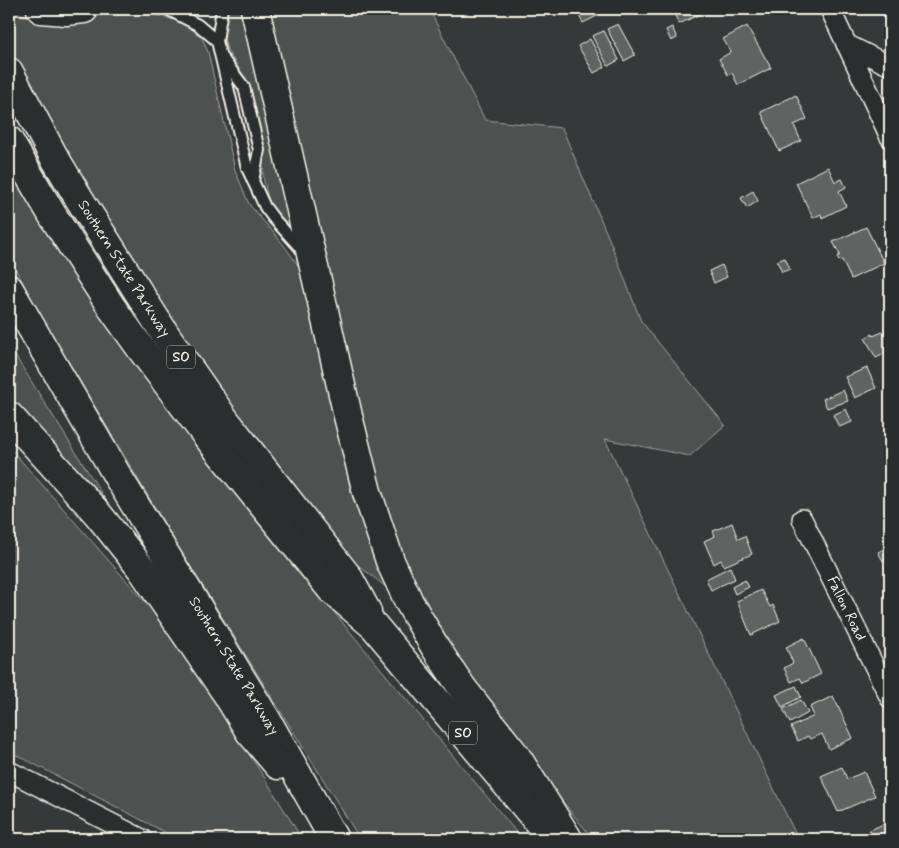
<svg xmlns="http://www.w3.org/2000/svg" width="899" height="848" viewBox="0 0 899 848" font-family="Mynerve,sans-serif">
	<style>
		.green { fill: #4e514f; stroke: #a1a19c }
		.building { fill: #616362; stroke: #f4f1e8 }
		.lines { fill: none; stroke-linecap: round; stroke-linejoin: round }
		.lane-casing { stroke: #f4f1e8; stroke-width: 14 }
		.street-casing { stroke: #f4f1e8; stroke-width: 22 }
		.highway-casing { stroke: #f4f1e8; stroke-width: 31 }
		.lane { stroke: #2a2d2e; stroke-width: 10 }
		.street { stroke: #2a2d2e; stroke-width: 19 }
		.highway { stroke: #2a2d2e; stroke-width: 28 }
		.labels { text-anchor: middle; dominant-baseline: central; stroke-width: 4; stroke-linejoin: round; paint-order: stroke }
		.shield { fill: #2a2d2e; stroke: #b7b6b0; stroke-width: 1 }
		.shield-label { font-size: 14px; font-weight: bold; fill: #f4f1e8 }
		.street-label { font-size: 15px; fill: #f4f1e8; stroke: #2a2d2e }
	</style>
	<rect width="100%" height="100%" fill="#363939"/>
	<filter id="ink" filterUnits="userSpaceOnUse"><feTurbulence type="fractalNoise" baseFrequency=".02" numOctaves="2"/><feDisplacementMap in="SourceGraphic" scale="10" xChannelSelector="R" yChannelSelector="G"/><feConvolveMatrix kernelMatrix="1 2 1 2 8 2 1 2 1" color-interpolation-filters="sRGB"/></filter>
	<g filter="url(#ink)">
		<g class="green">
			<polygon points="9,9 12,9 23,16 58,22 138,9 184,23 202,38 208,52 235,170 249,204 283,244 300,268 352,496 386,587 349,558 269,461 163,314 71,163 9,49"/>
			<polygon points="228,9 241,9 291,224 289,229 284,227 270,206 263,177 263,157 244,76 228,52 224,38"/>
			<polygon points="269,9 429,9 485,120 562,128 610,241 641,321 725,425 690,456 605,439 798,839 593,839 461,676 397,553 341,344"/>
			<polygon points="9,168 41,224 135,365 323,599 522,839 360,839 176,543 37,309 9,257"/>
			<polygon points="9,343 16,357 117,518 9,409"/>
			<polygon points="9,447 160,619 264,777 302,839 178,839 9,751"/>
		</g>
		<g class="building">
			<polygon points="575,9 593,9 597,16 583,23"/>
			<polygon points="672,9 698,9 700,14 679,24"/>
			<polygon points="618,24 635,55 624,61 607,29"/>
			<polygon points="747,26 771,68 738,85 732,73 728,75 719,59 731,52 723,39"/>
			<polygon points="672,27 677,38 671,41 666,30"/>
			<polygon points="604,31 619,60 608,66 592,36"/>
			<polygon points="590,39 605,67 594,73 578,46"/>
			<polygon points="796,95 807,119 794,125 801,141 779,151 761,112"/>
			<polygon points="828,167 835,182 842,179 846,187 839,191 846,206 822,218 821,214 813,218 796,183"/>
			<polygon points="753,191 758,201 747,208 741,198"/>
			<polygon points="866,227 884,263 851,279 842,260 839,261 837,257 840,255 833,242"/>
			<polygon points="785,258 790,269 782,272 777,261"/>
			<polygon points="722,265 727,277 714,283 709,271"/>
			<polygon points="890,329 890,351 876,358 865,338 872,334 873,336"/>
			<polygon points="867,368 876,388 855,398 845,377"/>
			<polygon points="843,390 848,401 827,408 823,399"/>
			<polygon points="846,409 852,422 839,427 833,415"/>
			<polygon points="732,523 738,539 745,536 752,554 724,566 721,560 714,564 704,541 715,536 713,531"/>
			<polygon points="890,546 890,557 883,561 878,552"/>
			<polygon points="730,567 735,579 711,590 706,579"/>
			<polygon points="745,580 749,587 735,594 732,587"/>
			<polygon points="761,590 770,607 773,605 780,621 751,635 737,601"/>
			<polygon points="804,638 821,674 803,683 800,678 791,682 784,668 793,663 786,647"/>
			<polygon points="796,686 801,697 782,707 776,695"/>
			<polygon points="833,696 853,738 829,749 822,734 810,739 808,736 798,741 791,727 814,716 810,707"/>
			<polygon points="801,700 808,713 790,723 783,709"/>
			<polygon points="842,767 847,779 864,772 875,796 838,812 821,776"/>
			<polygon points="890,821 890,839 872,839 868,831"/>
		</g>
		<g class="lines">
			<g class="lane-casing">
				<g id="lane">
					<polyline points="167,9 198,25 217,41"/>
					<polyline points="222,9 217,41 247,168 265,207 274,219 303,251"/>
					<polyline points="223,59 244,87 259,150 253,181"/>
				</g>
			</g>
			<g class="street-casing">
				<g id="street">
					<polyline points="830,9 890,137"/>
					<polyline points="846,44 890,66"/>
					<path id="s1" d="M802,519l88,179"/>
					<polyline points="9,771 142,839"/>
				</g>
			</g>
			<g class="highway-casing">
				<g id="highway">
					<polyline points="41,9 66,11 84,9"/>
					<polyline points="255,9 348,416 367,492 390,561 409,602 435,647 463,689 516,756 568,839"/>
					<path id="s2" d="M9,72l44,83 27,45 85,134 60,86 123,157 19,35"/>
					<polyline points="9,141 53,216 112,308 142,350 206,435 332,590 374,626 550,836"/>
					<path id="s3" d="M9,289l109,188 148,242 68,120"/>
					<polyline points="9,416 97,513 141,568 227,694 250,732 278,765"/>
				</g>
			</g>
			<use href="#lane" class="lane"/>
			<use href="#street" class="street"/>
			<use href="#highway" class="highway"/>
		</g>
	</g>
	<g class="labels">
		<g class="shield">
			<rect x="167" y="345.5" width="28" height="23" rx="4"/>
			<rect x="449" y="721.5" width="28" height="23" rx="4"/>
		</g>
		<g class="shield-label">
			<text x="181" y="357">SO</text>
			<text x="463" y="733">SO</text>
		</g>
		<g class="street-label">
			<text stroke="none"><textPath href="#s2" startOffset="228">Southern State Parkway</textPath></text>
			<text stroke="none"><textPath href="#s1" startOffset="100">Fallon Road</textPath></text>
			<text stroke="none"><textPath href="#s3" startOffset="439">Southern State Parkway</textPath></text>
		</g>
	</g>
	<rect width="899" height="848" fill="none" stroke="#2a2d2e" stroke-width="30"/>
	<rect x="15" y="15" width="869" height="818" fill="none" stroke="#f4f1e8" stroke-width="2" filter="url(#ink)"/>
</svg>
